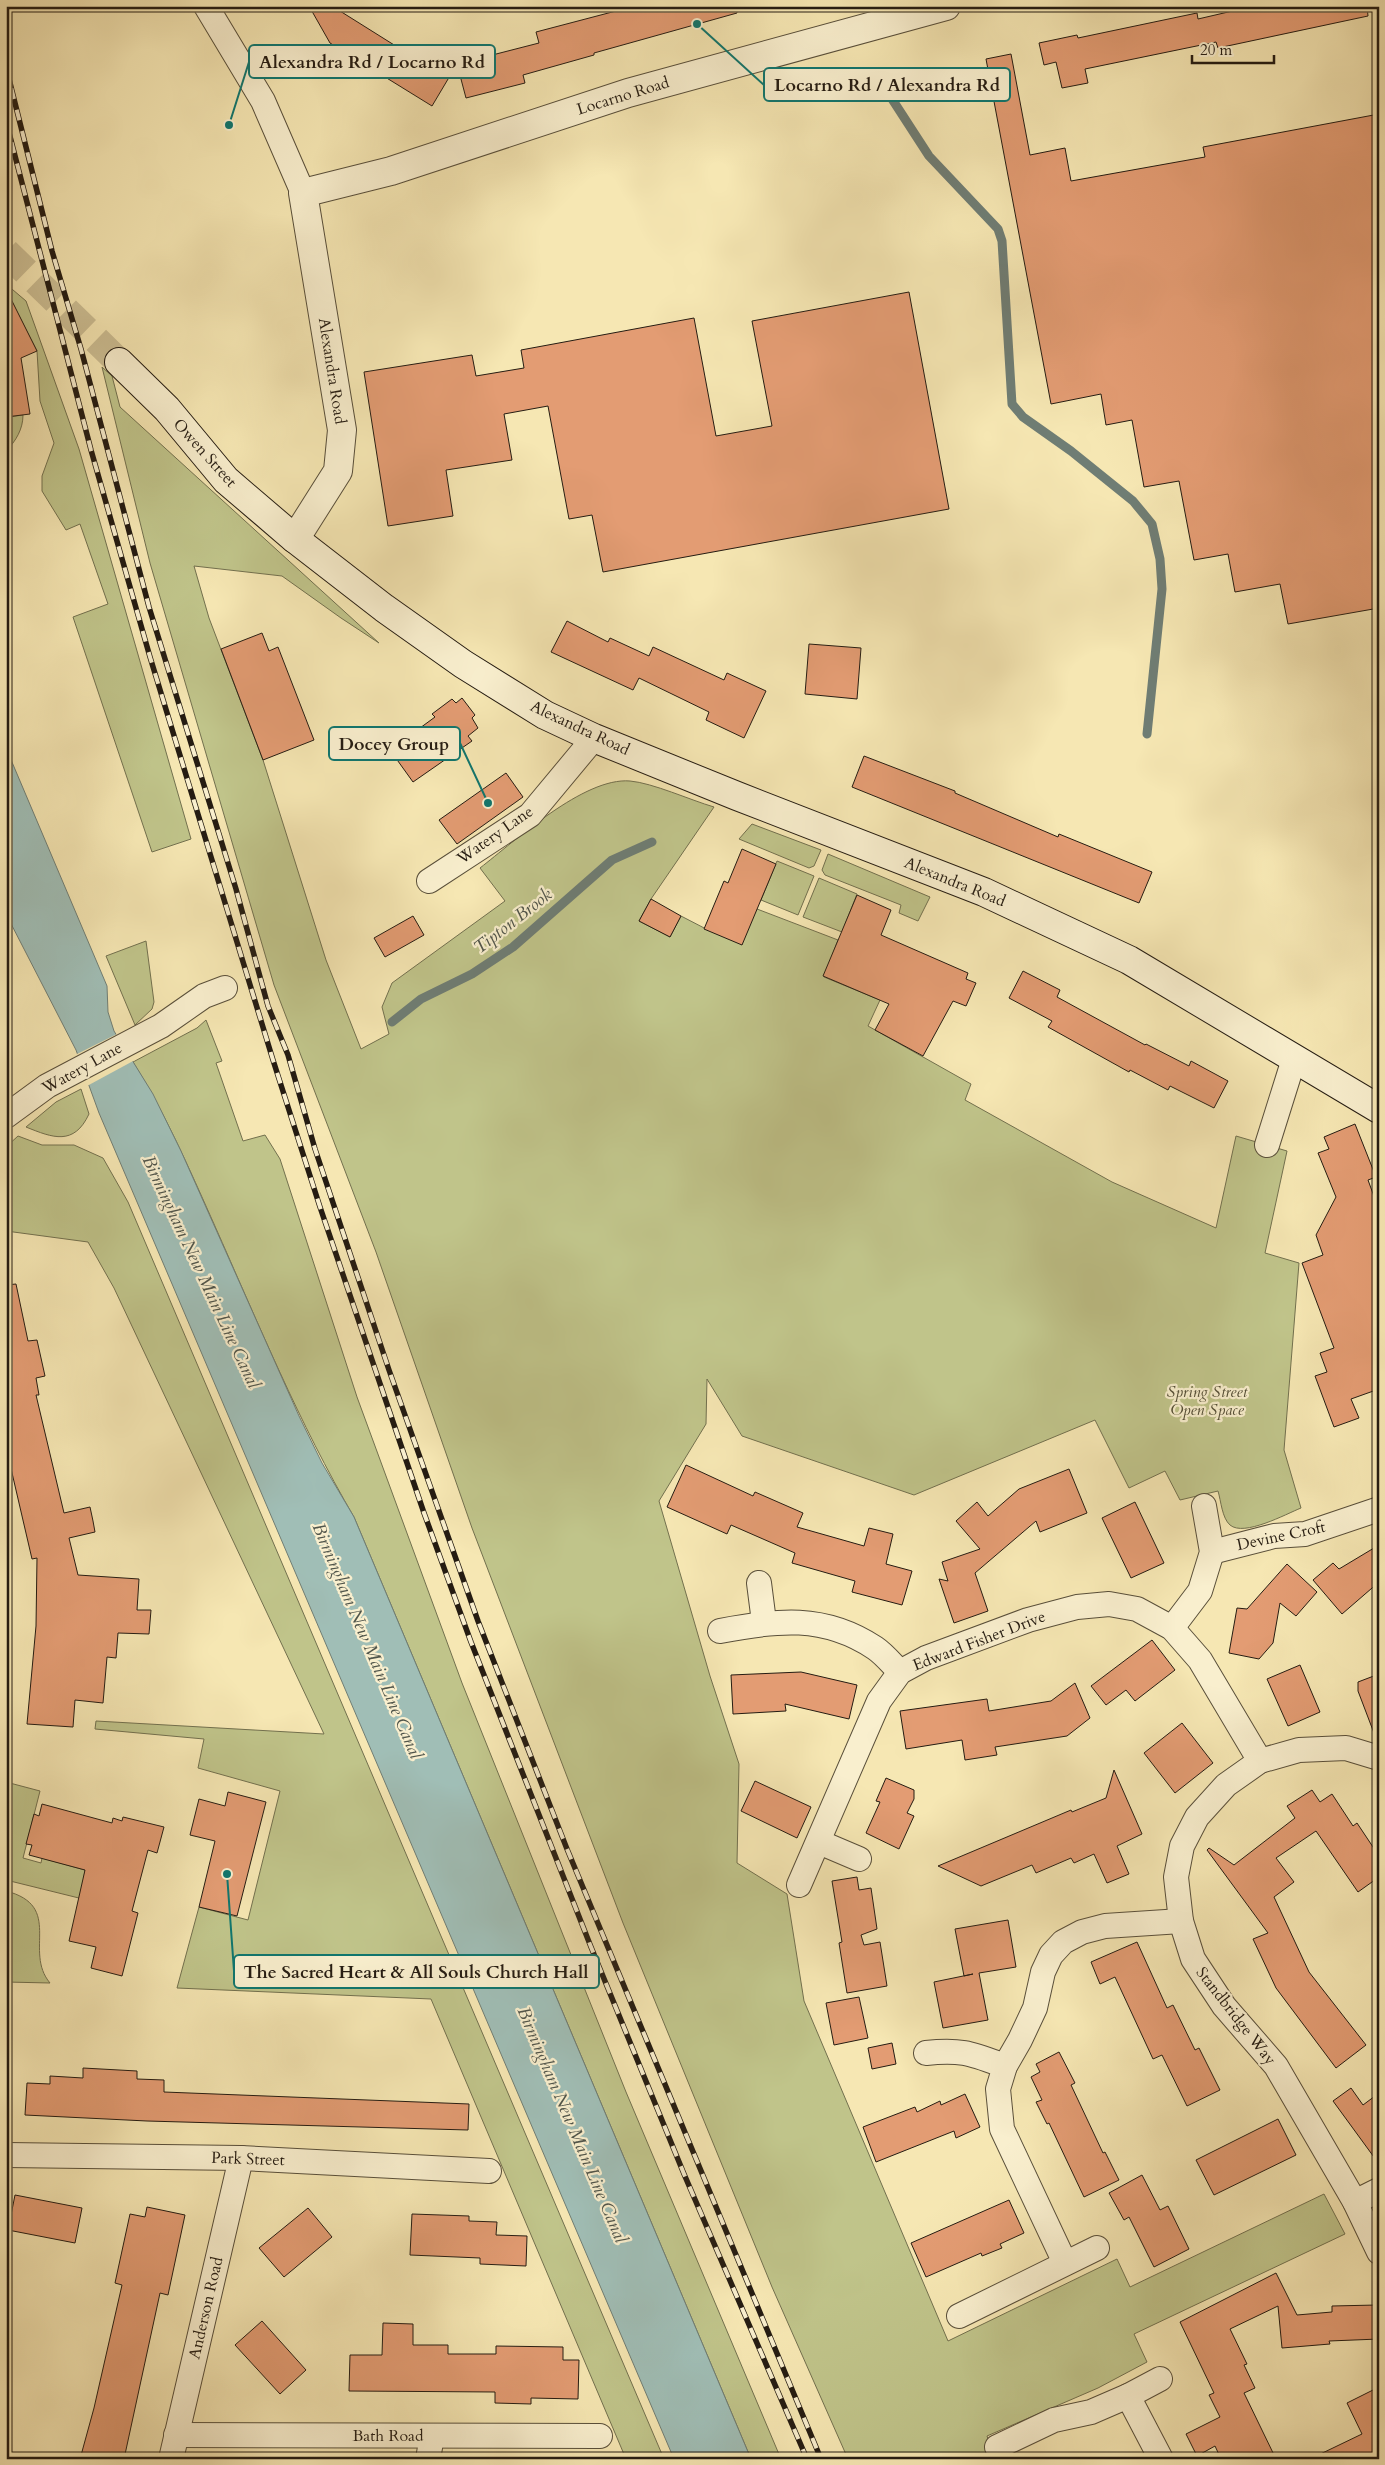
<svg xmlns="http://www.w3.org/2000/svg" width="1385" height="2465" viewBox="0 0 1385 2465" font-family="Cardo,serif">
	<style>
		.green { fill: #c0c48a; stroke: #72704e }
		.water { fill: #a0beb6; stroke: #6f7d74 }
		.pier { fill: #f6e7b3 }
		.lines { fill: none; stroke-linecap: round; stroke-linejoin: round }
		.stream { stroke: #6f7d74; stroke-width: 9 }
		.building { fill: #e39c73; stroke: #251c12 }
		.secondary-tunnel { stroke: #ccbe93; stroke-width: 28; stroke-dasharray: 28 14; stroke-linecap: butt }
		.minor-casing { stroke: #594f3a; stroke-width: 26 }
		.tertiary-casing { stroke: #594f3a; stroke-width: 30 }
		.secondary-casing { stroke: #251c12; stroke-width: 30 }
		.minor { stroke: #f9efce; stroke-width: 24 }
		.tertiary { stroke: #f9efce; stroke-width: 28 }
		.secondary { stroke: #f9efce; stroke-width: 28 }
		.rail-casing { stroke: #251c12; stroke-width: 5.5 }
		.rail { stroke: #f9efce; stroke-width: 4; stroke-dasharray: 11; stroke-linecap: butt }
		.labels { text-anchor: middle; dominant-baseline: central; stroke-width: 4.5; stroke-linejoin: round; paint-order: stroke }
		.street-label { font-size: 16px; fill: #251c12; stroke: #f9efce }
		.park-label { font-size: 16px; font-style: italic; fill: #544e36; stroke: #f9efce }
		.water-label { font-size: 18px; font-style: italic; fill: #50554b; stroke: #f9efce }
		.leader { fill: none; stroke: #0f766e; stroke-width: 2 }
		.callout-dot { fill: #0f766e; stroke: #f9efce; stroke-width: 2 }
		.callout { fill: #f9efce; stroke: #0f766e; stroke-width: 2 }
		.callout-label { font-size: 18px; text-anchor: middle; font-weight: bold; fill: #251c12 }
	</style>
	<rect width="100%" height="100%" fill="#f6e7b3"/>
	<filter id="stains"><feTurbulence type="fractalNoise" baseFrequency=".004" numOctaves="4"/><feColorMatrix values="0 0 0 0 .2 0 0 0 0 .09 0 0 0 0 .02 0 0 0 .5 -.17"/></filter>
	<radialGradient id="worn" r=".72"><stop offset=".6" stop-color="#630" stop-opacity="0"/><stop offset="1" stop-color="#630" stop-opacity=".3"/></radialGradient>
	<g class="green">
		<polygon points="6,284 26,301 79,449 191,839 152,852 73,617 108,604 80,524 66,530 42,491 42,476 54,443 40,401 37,351 18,314 6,319"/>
		<path d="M102,367l10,9 8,31 259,236 -38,-25 -59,-42 -88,-10 15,52 54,142 63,200 35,89 28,-15 -7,-27 10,-24 113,-82 -25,-33c35,-27 104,-91 150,-87 23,2 60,19 84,26l-63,92 -12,22 31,16 11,-21 27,14 49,-21 81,31 -14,37 56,23 -12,26 103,58 -6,16 147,82 104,46 20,-92 51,15 -22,102 34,10 -15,187 17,58c-15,6 -57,29 -71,17 -8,-7 -9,-24 -12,-34l-38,9 -15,-29 -36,17 -34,-68 -181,75 -172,-59 -35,-57 -1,45 -47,77 51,175 29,88 -2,99 50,31 17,107 144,340 169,-82 13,28 194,-93 21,40 -211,100 13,28 -49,26 -111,48 8,23h-147l-76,-172 -149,-364 -151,-395 -96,-276 -102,-267 -124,-422z"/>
		<path d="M6,410l2,7 15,-2c0,14 -7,26 -17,36z"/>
		<polygon points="752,824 821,850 814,866 809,868 739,839"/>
		<polygon points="828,854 930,897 918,921 899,913 901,905 825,875 822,870"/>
		<polygon points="777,861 814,876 798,915 761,900"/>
		<polygon points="819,878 857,894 842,932 803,917"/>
		<polygon points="146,941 154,1002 152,1009 135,1025 106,956"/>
		<path d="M206,1020l16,41 -6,2 27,78 22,-6 15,24 77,238 105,286 164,409 155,367h-30l-397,-942c-55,-94 -96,-194 -140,-293 -25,-56 -49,-111 -81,-162l64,-34z"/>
		<path d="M81,1089l8,25c-15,32 -36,24 -63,13l30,-25z"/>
		<polygon points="18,1136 42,1145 74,1145 103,1158 128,1202 664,2459 626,2459 431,1999 177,1988 199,1907 248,1920 280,1791 198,1768 204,1739 95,1729 96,1721 324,1734 114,1288 88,1242 6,1231 6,1147"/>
		<polygon points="6,1782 40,1791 23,1858 41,1863 42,1858 85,1870 84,1877 91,1901 6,1880"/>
		<path d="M6,1891c58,15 17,60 44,92l-44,-1z"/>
	</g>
	<polygon class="water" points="6,748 107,986 108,1012 114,1031 153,1094 181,1151 299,1416 322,1463 354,1517 751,2459 674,2459 99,1113 76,1050 6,914"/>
	<polygon class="pier" points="119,1033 135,1060 87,1086 75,1055"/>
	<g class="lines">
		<g class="stream">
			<polyline points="881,82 929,156 998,229 1002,241 1012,404 1023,417 1071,451 1133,501 1152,524 1160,559 1162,589 1147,734"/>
			<polyline points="392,1022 421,999 472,974 513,947 612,860 652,842"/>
		</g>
	</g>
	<g class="building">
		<polygon points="309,6 332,6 434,70 539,43 536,32 635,6 736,6 737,13 594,53 594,55 523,75 525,83 466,98 457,64 432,106 330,43"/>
		<polygon points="1254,6 1367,6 1368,16 1218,48 1216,42 1085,69 1088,83 1062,88 1056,62 1044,65 1039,43 1077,35 1078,38 1197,13 1198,19"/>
		<polygon points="1011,54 1030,155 1065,148 1071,181 1205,157 1203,147 1379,114 1379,608 1288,624 1280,584 1235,592 1228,554 1194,560 1179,481 1144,487 1132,420 1106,425 1101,394 1051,404 986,59"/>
		<polygon points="6,289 37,351 21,358 30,414 6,417"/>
		<polygon points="909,292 949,509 603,572 592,515 569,519 548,406 504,414 512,460 446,470 453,516 388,526 364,372 472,355 476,376 524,368 521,350 694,318 716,436 772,426 752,321"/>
		<polygon points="567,621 608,642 610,638 649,656 653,647 724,680 727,673 766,691 744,738 706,720 709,712 639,678 633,690 551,652"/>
		<polygon points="262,633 269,651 278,647 314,740 263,760 221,649"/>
		<polygon points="809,644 861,648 857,699 805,694"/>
		<polygon points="462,698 475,715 472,718 478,728 468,736 472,741 413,782 390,750 435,717 432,714 452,699 456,703"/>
		<polygon points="864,756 955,791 955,793 1058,837 1059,834 1152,872 1139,903 852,787"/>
		<polygon points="506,773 523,797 457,844 439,820"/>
		<polygon points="742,849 776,864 742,945 704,929 724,881 728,883"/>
		<polygon points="857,895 891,910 881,935 968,973 966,979 976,983 966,1006 953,1001 923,1056 875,1030 889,1004 823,976"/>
		<polygon points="651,899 681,916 670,937 639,921"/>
		<polygon points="413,916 424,935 385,957 374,938"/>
		<polygon points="1023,971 1060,990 1057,997 1145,1045 1146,1044 1189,1066 1191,1061 1228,1081 1214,1108 1170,1086 1168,1090 1130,1070 1129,1072 1048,1027 1052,1021 1009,998"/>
		<polygon points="1355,1124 1376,1177 1368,1180 1379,1210 1379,1389 1351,1399 1359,1418 1334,1427 1315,1376 1327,1372 1320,1353 1334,1348 1302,1263 1323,1255 1316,1235 1336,1197 1318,1153 1329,1149 1324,1137"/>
		<polygon points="16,1284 28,1341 37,1340 45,1376 36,1378 39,1395 36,1395 64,1513 90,1507 93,1521 95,1532 69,1538 78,1575 139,1579 137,1610 151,1610 149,1634 118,1633 116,1658 107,1657 103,1703 75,1700 73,1727 27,1724 36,1626 37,1558 32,1559 6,1447 6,1423 11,1421 6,1401 6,1285"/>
		<polygon points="686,1465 753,1496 755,1492 803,1513 797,1527 864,1546 869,1528 893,1534 886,1564 912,1571 902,1605 852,1592 855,1581 792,1563 795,1553 731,1525 727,1534 667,1507"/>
		<polygon points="1069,1469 1087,1513 1040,1532 1036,1521 975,1573 988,1611 954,1623 939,1579 948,1581 942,1562 980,1549 956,1521 977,1502 988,1516 1019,1489"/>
		<polygon points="1135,1502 1164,1563 1131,1578 1102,1518"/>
		<polygon points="1379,1545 1379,1582 1342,1614 1313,1580 1333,1563 1339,1569"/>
		<polygon points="1287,1564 1317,1592 1296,1616 1280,1603 1273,1643 1259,1659 1229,1653 1237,1608 1247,1609"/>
		<polygon points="1152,1640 1175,1670 1135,1701 1126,1690 1106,1705 1091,1686"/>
		<polygon points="1300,1665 1320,1712 1288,1726 1267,1679"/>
		<polygon points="801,1672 857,1685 849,1719 785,1704 786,1711 733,1714 731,1675"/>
		<polygon points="1379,1674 1379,1741 1377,1741 1358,1691 1358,1682"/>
		<polygon points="1075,1683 1090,1718 1067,1736 995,1747 997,1755 965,1760 962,1740 906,1749 900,1711 987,1699 989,1711 1051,1701"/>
		<polygon points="1182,1723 1213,1763 1175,1793 1144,1753"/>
		<polygon points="1114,1770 1142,1834 1117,1846 1129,1874 1107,1883 1094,1854 1074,1863 1071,1858 1036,1873 1032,1865 981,1886 938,1866 1071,1810 1072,1812 1106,1798"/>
		<polygon points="886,1778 914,1790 914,1799 907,1813 914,1816 899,1849 866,1833 880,1802 876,1801"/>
		<polygon points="755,1781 811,1807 797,1838 741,1811"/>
		<polygon points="1312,1790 1320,1802 1332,1794 1353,1826 1357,1823 1379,1856 1379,1877 1358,1892 1316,1831 1276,1858 1294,1882 1274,1897 1309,1972 1366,2045 1336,2068 1276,1988 1253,1939 1268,1933 1207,1850 1209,1848 1234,1865 1295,1818 1287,1806"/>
		<polygon points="228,1792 266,1802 237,1916 199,1907 215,1841 190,1835 199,1799 225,1806"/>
		<polygon points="42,1804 112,1823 113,1818 122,1821 123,1817 164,1827 157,1853 148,1850 132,1911 138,1913 122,1976 91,1968 96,1947 69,1941 85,1870 29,1855 32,1845 26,1844 34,1814 39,1816"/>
		<polygon points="857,1877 859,1890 871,1888 877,1929 861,1935 864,1945 880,1942 887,1986 847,1993 839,1943 842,1942 832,1881"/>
		<polygon points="1008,1920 1016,1967 979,1973 988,2020 943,2028 934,1982 973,1974 964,1976 955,1929"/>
		<polygon points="1137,1942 1167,2008 1173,2005 1195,2050 1199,2048 1220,2090 1187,2106 1162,2055 1153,2059 1115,1977 1100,1984 1091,1962"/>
		<polygon points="859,1997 868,2038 834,2045 826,2003"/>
		<polygon points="892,2043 896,2064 872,2069 868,2048"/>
		<polygon points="1059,2052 1075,2083 1071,2085 1103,2153 1105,2152 1119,2180 1084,2197 1049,2123 1047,2124 1036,2102 1042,2100 1031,2077 1040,2072 1036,2064"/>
		<polygon points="83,2068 137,2071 137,2079 164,2080 164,2092 469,2104 468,2130 147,2121 25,2115 27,2083 50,2084 50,2076 83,2078"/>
		<polygon points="1351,2088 1363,2105 1379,2093 1379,2164 1333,2101"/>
		<polygon points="965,2094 980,2127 956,2138 954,2131 876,2162 863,2127 915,2107 917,2112 940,2101 941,2105"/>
		<polygon points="1278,2119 1296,2155 1214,2195 1196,2160"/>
		<polygon points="1142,2175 1160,2210 1168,2206 1189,2249 1154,2267 1129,2217 1124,2220 1109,2193"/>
		<polygon points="15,2195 82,2208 75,2243 8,2230"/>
		<polygon points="1009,2200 1024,2233 1000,2244 1002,2248 982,2256 981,2253 926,2277 911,2243"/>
		<polygon points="147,2207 185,2215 168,2295 160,2293 124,2459 80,2459 94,2408 122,2285 115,2283 130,2214 145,2217"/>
		<polygon points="308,2208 332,2237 284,2277 259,2248"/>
		<polygon points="412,2214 469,2216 469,2221 497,2222 496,2235 527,2236 526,2266 480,2264 480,2258 410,2255"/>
		<polygon points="1276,2273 1297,2315 1332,2312 1332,2306 1377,2305 1379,2339 1329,2341 1330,2344 1282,2348 1278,2306 1230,2329 1247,2364 1244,2365 1255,2388 1244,2393 1276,2459 1221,2459 1215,2446 1197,2456 1186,2434 1220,2417 1209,2395 1214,2393 1180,2322"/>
		<polygon points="262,2321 306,2370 280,2394 235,2345"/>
		<polygon points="383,2323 413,2324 413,2345 448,2345 448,2354 496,2354 496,2346 563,2347 563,2360 579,2360 578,2399 531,2398 531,2404 495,2403 495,2392 349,2391 350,2355 382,2355"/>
		<polygon points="1379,2387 1379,2459 1310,2459 1362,2434 1347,2403"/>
	</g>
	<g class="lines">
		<polyline class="secondary-tunnel" points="6,252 119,362"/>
		<g class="minor-casing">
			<g id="minor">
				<polyline points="206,6 263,101 303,193"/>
				<polyline points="429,881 530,815 594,738"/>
				<polyline points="6,1116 47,1086 161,1026 204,996 225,988"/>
				<polyline points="1267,1145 1294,1059"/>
				<polyline points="1212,1552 1274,1536 1305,1534 1379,1509"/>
				<polyline points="759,1583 764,1622"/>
				<polyline points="1172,1628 1200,1591 1212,1552 1204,1506"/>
				<path d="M720,1631c56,-11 104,-17 155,17 9,6 17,16 25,24"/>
				<polyline points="1379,1758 1346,1748 1299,1750 1260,1761 1226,1785 1197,1817 1182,1846 1176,1877 1181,1921 1193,1959 1224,2006 1276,2066 1355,2202 1379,2252"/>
				<polyline points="819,1842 859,1859"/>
				<polyline points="799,1885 879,1701 900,1672 926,1658 1028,1620 1077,1607 1109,1604 1137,1609 1172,1628 1200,1660 1260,1761"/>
				<path d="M926,2053c36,-4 46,1 79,13"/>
				<polyline points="6,2155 241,2158 489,2171"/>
				<polyline points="1355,2202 1379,2190"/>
				<polyline points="1065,2263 1002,2129 998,2089 1005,2066 1020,2040 1035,2008 1043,1972 1051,1955 1063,1942 1082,1932 1105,1926 1181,1921"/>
				<polyline points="959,2316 1097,2248"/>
				<polyline points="1128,2396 1160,2379"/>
				<polyline points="176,2435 600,2436"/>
				<polyline points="997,2447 1054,2420 1091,2412 1128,2396 1161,2459"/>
				<polyline points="171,2459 241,2158"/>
				<polyline points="428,2459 432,2436"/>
			</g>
		</g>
		<g class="tertiary-casing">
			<polyline id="tertiary" points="295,539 338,471 342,430 303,193 391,171 628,93 946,6"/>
		</g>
		<g class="secondary-casing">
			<polyline id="secondary" points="119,362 167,409 226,480 295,539 384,608 463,664 545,715 594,738 737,796 984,892 1129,960 1379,1109"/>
		</g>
		<use href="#minor" class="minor"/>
		<use href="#tertiary" class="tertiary"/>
		<use href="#secondary" class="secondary"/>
		<g class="rail-casing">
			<g id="rail">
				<polyline points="6,67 52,251 81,349 149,607 236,889 268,1006 288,1055 315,1149 389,1370 478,1621 567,1849 821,2459"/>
				<polyline points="6,121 91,450 150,657 273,1060 320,1207 424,1513 471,1642 591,1947 684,2174 807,2459"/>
			</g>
		</g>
		<use href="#rail" class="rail"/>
	</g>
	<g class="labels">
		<g class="street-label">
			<text transform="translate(623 96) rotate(-17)">Locarno Road</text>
			<text transform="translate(332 371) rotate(81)">Alexandra Road</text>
			<text transform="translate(205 453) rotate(48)">Owen Street</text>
			<text transform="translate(580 728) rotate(25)">Alexandra Road</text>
			<text transform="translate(495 835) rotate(-35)">Watery Lane</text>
			<text transform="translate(955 882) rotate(22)">Alexandra Road</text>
			<text transform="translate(82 1068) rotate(-29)">Watery Lane</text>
			<text transform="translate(1281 1536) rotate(-12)">Devine Croft</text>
			<text transform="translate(979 1641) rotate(-21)">Edward Fisher Drive</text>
			<text transform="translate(1236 2016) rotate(52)">Standbridge Way</text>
			<text transform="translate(248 2159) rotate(2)">Park Street</text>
			<text transform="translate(206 2308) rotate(-77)">Anderson Road</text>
			<text x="388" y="2436">Bath Road</text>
		</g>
		<g class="park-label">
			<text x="1207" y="1392">Spring Street<tspan x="1207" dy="18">Open Space</tspan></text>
		</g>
		<g class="water-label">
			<text transform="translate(513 921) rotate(-38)">Tipton Brook</text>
			<text transform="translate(201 1272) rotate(65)">Birmingham New Main Line Canal</text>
			<text transform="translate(367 1641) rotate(67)">Birmingham New Main Line Canal</text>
			<text transform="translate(572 2125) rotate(67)">Birmingham New Main Line Canal</text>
		</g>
	</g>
	<path class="leader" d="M229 125L249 62M697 24L764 85M488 803L460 743M227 1874L234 1971"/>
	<g class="callout-dot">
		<circle cx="229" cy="125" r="5"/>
		<circle cx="697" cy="24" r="5"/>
		<circle cx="488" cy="803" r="5"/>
		<circle cx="227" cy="1874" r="5"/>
	</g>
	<g class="callout">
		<rect x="249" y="45" width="246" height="33" rx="5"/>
		<rect x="764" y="68" width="246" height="33" rx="5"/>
		<rect x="329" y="727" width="131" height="33" rx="5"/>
		<rect x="234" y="1955" width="365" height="33" rx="5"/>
	</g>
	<g class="callout-label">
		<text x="372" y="68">Alexandra Rd / Locarno Rd</text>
		<text x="887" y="91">Locarno Rd / Alexandra Rd</text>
		<text x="394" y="750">Docey Group</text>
		<text x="416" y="1978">The Sacred Heart &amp; All Souls Church Hall</text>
	</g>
	<rect width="1385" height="2465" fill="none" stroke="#f6e7b3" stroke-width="25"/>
	<rect x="8" y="8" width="1370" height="2450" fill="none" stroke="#251c12" stroke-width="2.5"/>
	<rect x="12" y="12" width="1360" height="2440" fill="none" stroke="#251c12"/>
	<path d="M1192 55v8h82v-8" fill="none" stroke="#251c12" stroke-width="2.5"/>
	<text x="1200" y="55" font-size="15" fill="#251c12" stroke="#f9efce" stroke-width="4" paint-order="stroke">20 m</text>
	<rect width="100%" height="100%" filter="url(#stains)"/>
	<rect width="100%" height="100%" fill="url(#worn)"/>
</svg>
